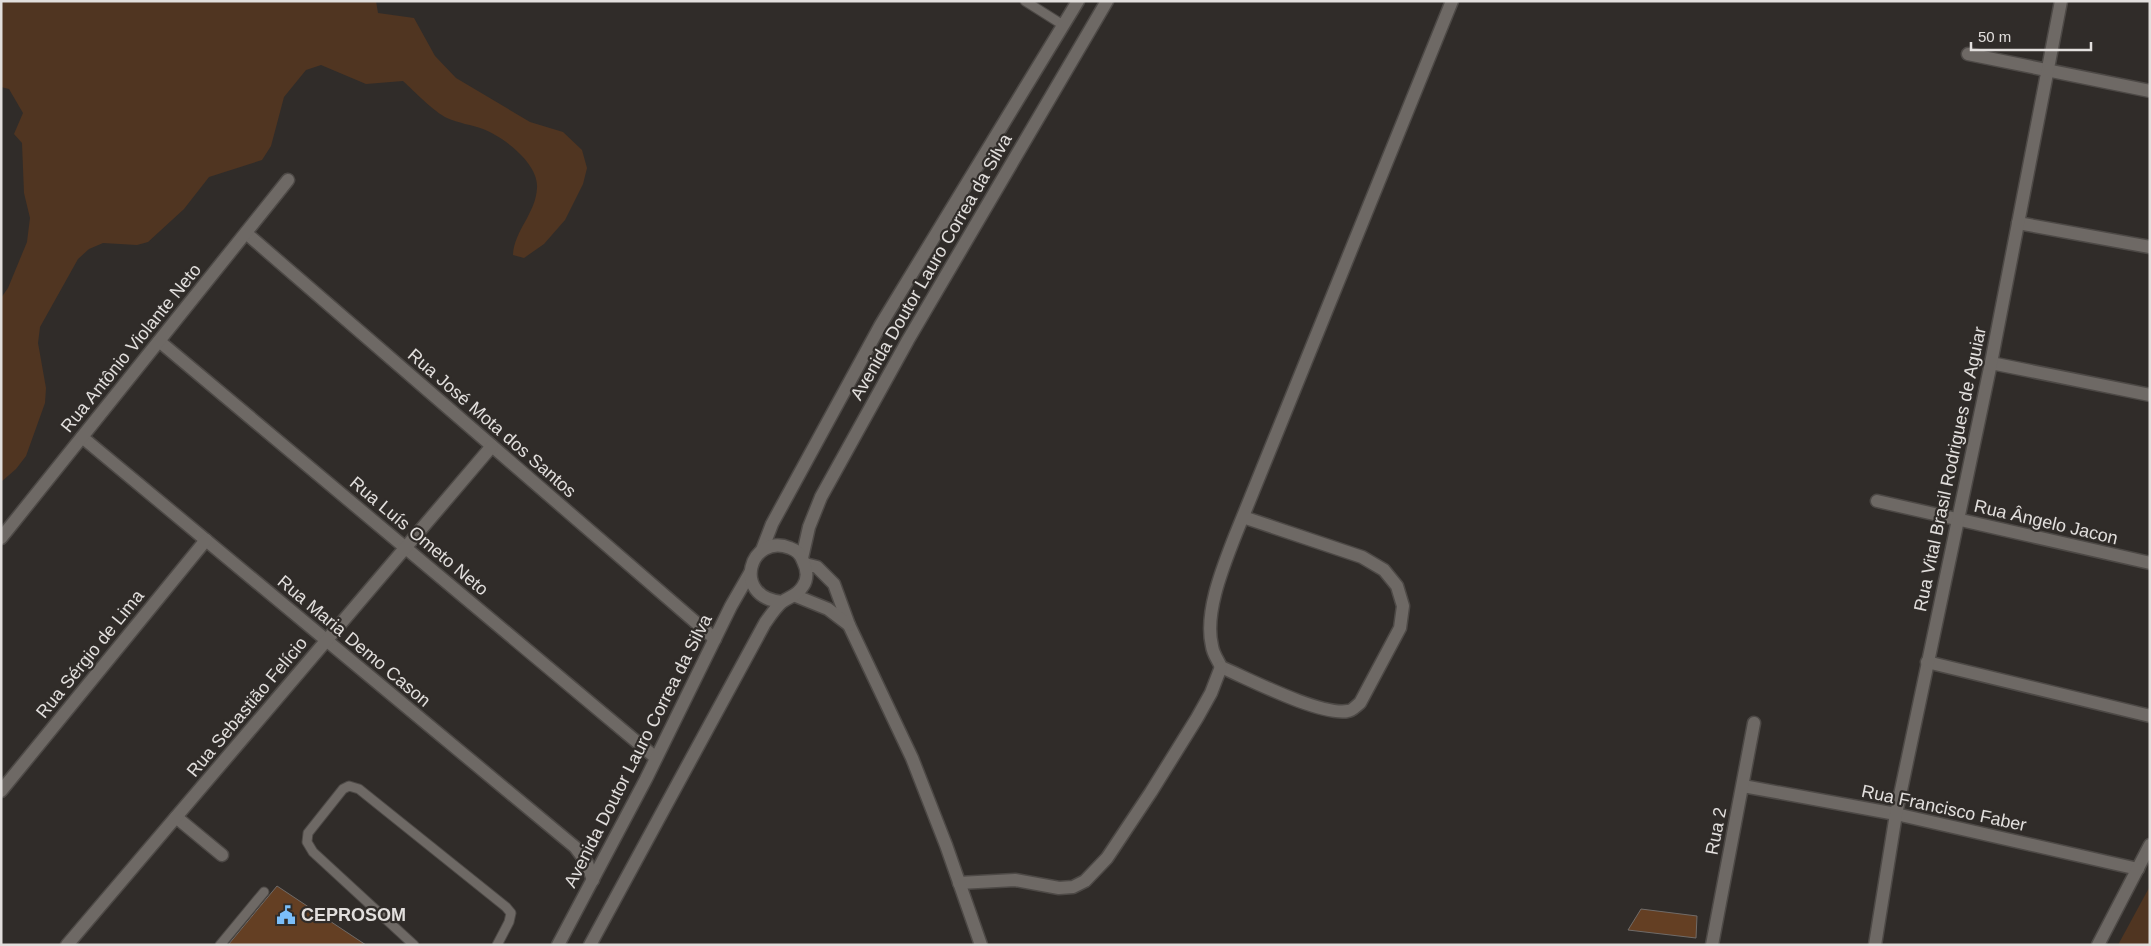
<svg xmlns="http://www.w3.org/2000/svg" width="2151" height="946" viewBox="0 0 2151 946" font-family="Arial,sans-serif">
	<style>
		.green { fill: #503521 }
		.building { fill: #643f23; stroke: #706b68 }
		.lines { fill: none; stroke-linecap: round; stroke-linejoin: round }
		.lane-casing { stroke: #4d4946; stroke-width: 11 }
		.street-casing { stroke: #4d4946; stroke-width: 15 }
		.secondary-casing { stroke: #4d4946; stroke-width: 15 }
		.lane { stroke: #6e6965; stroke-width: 9 }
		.street { stroke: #6e6965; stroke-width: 12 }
		.secondary { stroke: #6e6965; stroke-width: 12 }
		.labels { text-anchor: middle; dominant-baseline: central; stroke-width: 4.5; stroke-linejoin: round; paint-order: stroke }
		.street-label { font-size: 18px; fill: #e2dfdd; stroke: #302c29 }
		.poi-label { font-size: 18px; font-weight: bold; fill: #e2dfdd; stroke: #302c29; text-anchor: start }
	</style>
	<rect width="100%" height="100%" fill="#302c29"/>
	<g class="green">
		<path d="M1,1h375l2,12 36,5 21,38 21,22 74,44 33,10 19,18 5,18 -4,16 -18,36 -21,24 -20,14 -11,-3c1,-24 23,-42 24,-67 2,-24 -33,-51 -54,-59 -11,-4 -25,-6 -36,-11 -13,-6 -33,-27 -44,-37l-37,3 -45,-19 -15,5 -22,27 -13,49 -9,14 -53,17 -25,32 -36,33 -11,3 -34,-2 -14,6 -11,10 -38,68 -2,16 8,45 -1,15 -19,53 -10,13 -15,13v-184l7,-10 19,-46 3,-24 -6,-25 -2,-50 -8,-9 9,-21 -14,-24 -8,-2z"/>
		<polygon points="2150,886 2150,945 2118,945"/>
	</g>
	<g class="building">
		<polygon points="277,886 366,945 228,945"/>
		<polygon points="1641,909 1697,916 1696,938 1628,930"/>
	</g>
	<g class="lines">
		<g class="lane-casing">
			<g id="lane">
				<polyline points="1025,1 1063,25"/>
				<polyline points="220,945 264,892"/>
				<polyline points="414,945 313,852 307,842 308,833 343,789 349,786 359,789 506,907 511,913 509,922 497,945"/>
			</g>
		</g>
		<g class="street-casing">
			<g id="street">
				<polyline points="1968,54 2150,91"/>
				<polyline points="2018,223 2150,247"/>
				<polyline points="246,233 715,639"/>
				<polyline points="159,341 656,758"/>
				<polyline points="1991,363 2150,395"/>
				<polyline points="82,437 575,847 587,863 593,880"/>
				<polyline points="1877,501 2150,563"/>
				<path d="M1243,517l119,40 22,13 13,16 6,20 -3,22 -40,75c-4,3 -8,8 -12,8 -28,5 -99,-32 -127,-44 -3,-7 -8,-13 -9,-21 -8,-33 11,-79 23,-110l217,-535"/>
				<polyline points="1,538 288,180"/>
				<polyline points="1927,662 2150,716"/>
				<polyline points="1743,786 1896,814 2138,869"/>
				<polyline points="1,791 206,540"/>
				<polyline points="176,817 222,855"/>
				<polyline points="959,883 1015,880 1059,888 1073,887 1085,881 1107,858 1151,792 1197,718 1211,693 1221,667"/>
				<polyline points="67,945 492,446"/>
				<polyline points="1712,945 1754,723"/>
				<polyline points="1875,945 1896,814 1991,363 2061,1"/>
			</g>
		</g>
		<g class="secondary-casing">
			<g id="secondary">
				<polyline points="762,550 772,524 880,326 1078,1"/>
				<polyline points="802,558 809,527 821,497 908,340 1107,1"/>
				<polyline points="805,564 817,567 834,584 849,625 912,758 946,845 981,945"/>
				<polyline points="796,596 828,609 849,625"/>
				<polyline points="558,945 646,779 731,606 750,573"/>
				<path d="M590,945l175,-322c5,-7 11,-16 17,-21 8,-6 15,-6 21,-16 5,-7 4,-17 0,-25 -2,-6 -7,-11 -13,-13 -40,-16 -60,49 -8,54"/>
				<polyline points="2098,945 2150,845"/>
			</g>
		</g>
		<use href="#lane" class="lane"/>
		<use href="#street" class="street"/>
		<use href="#secondary" class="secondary"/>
	</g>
	<defs>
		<g id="civic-bare" transform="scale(1.5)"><path d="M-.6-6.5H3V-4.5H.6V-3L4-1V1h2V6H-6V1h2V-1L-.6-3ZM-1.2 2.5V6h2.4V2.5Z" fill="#7bbef9" stroke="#302c29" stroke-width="2.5" paint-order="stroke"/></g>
	</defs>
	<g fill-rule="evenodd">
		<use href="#civic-bare" x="286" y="915"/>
	</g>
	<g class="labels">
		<g class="street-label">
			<text transform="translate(931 267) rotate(-60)">Avenida Doutor Lauro Correa da Silva</text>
			<text transform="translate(131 348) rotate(-51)">Rua Antônio Violante Neto</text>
			<text transform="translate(492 423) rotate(41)">Rua José Mota dos Santos</text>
			<text transform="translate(1950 469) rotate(-78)">Rua Vital Brasil Rodrigues de Aguiar</text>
			<text transform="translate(2046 522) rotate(13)">Rua Ângelo Jacon</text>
			<text transform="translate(419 536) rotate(40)">Rua Luís Ometo Neto</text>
			<text transform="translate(354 641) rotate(40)">Rua Maria Demo Cason</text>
			<text transform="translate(90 654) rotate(-51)">Rua Sérgio de Lima</text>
			<text transform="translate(247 707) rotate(-50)">Rua Sebastião Felício</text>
			<text transform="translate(638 751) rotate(-63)">Avenida Doutor Lauro Correa da Silva</text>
			<text transform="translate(1944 808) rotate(12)">Rua Francisco Faber</text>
			<text transform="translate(1716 831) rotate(-79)">Rua 2</text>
		</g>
		<g class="poi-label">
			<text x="301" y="915">CEPROSOM</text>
		</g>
	</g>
	<rect width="2151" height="946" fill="none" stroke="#e2dfdd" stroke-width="5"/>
	<path d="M1971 42v8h120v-8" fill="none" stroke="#e2dfdd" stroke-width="2.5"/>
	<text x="1978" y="42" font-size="15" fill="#e2dfdd" stroke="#302c29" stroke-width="4" paint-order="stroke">50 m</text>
</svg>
